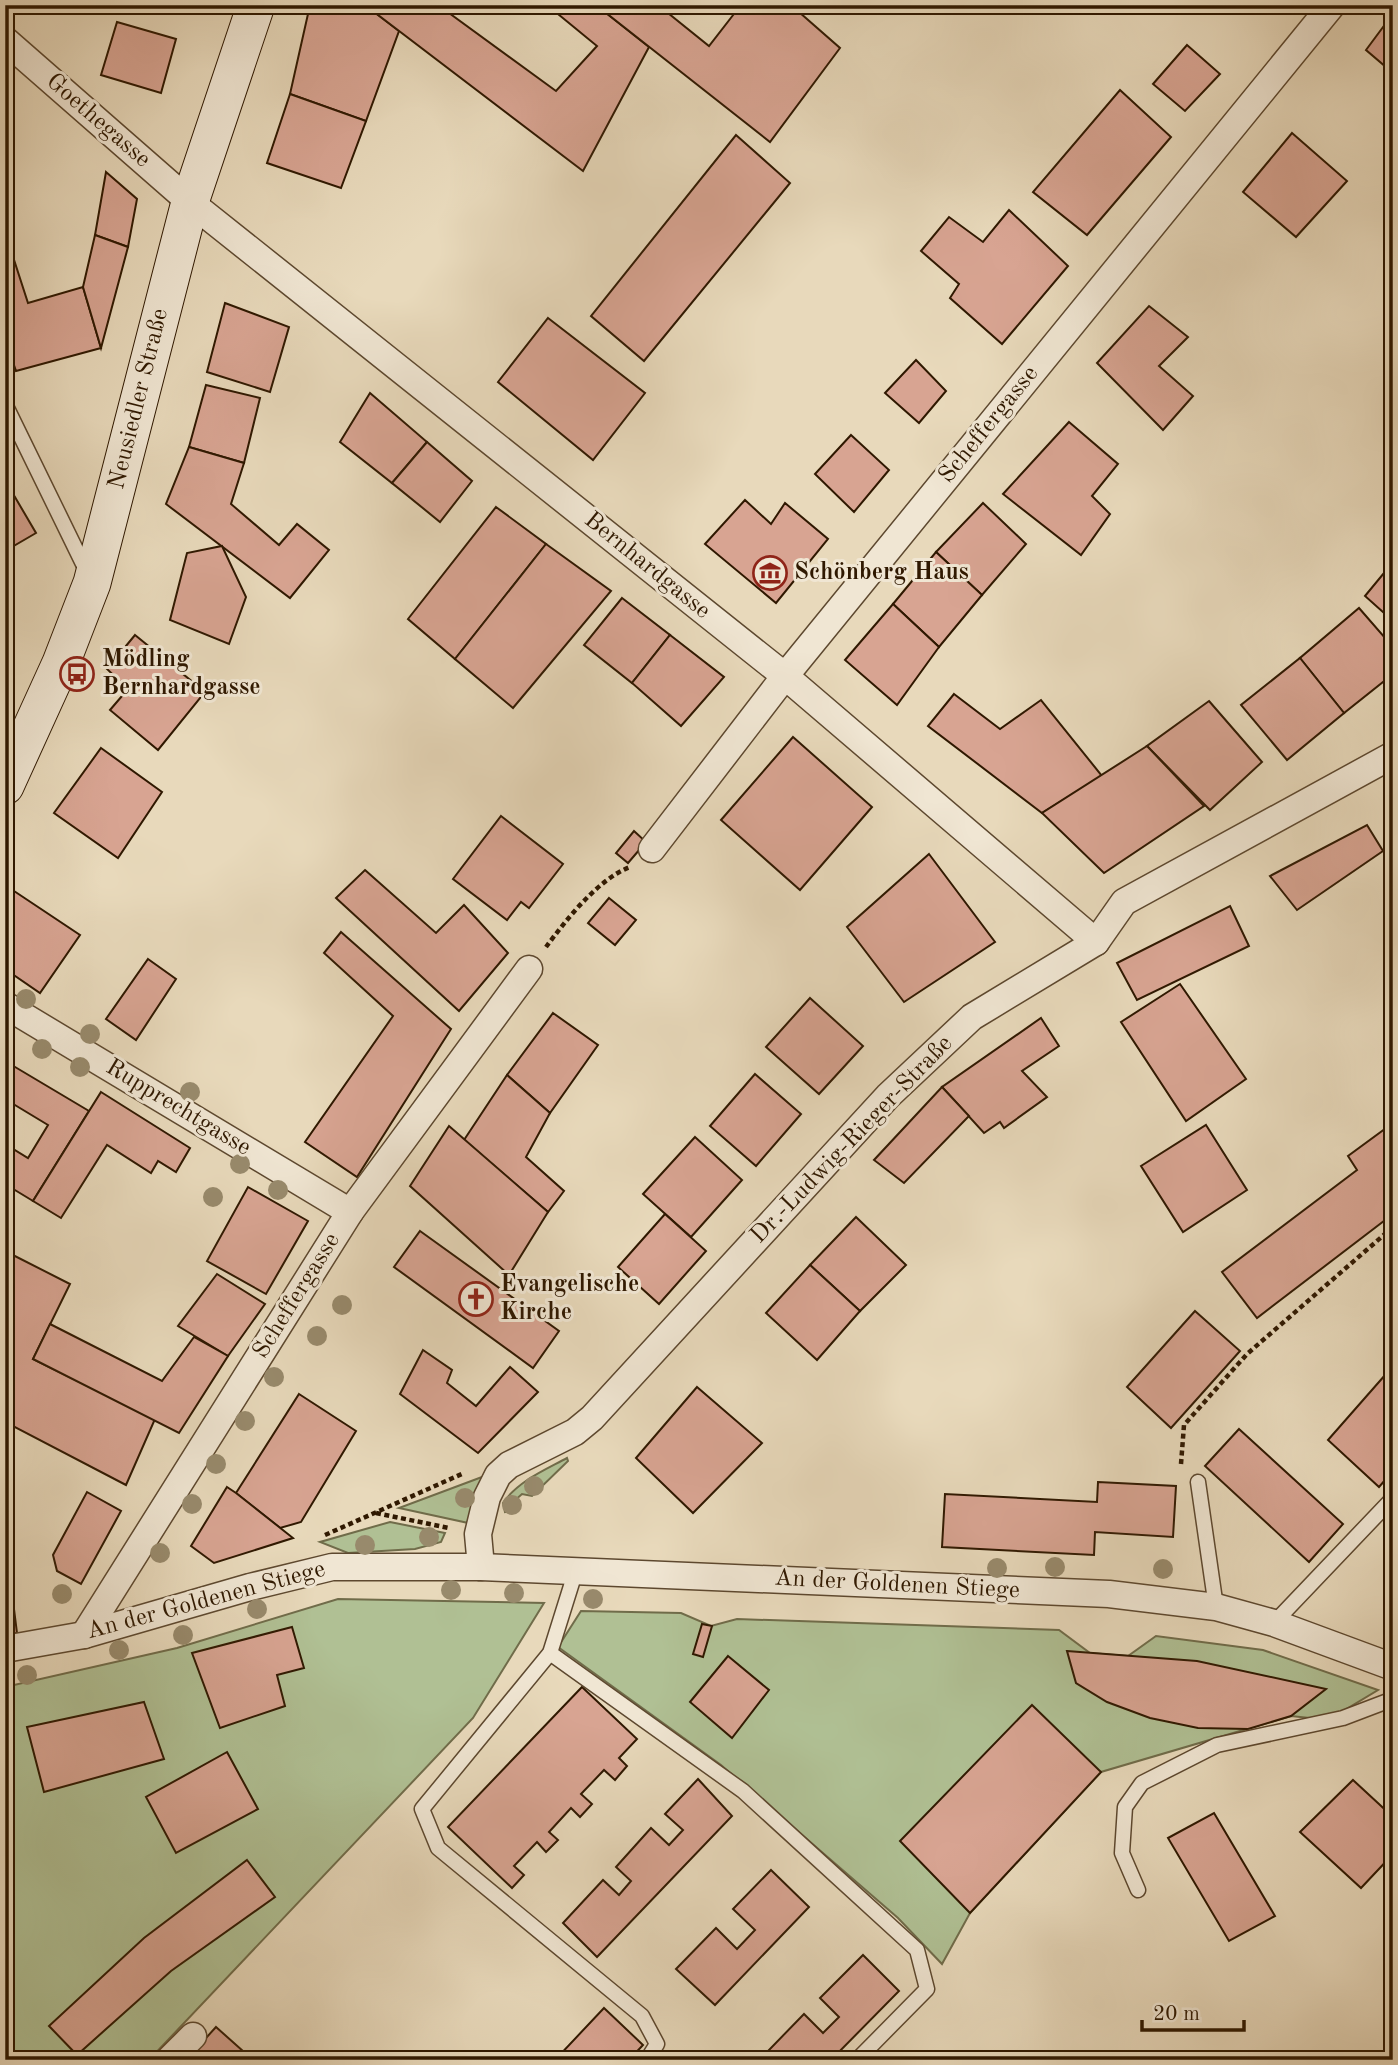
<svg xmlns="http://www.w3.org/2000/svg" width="1398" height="2065" viewBox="0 0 1398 2065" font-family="'Old Standard TT',serif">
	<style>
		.green { fill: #b0c094; stroke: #706c4a; stroke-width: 2 }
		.building { fill: #d8a492; stroke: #2f1800; stroke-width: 2 }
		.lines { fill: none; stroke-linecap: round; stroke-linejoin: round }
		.service-casing { stroke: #5d482f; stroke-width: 17 }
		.minor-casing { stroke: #5d482f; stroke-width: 29 }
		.secondary-casing { stroke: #2f1800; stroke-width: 39 }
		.path { stroke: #2f1800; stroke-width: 4.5; stroke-dasharray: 5 3.5; stroke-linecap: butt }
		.service { stroke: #f0e6d3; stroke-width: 14 }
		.minor { stroke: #f0e6d3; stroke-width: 26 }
		.secondary { stroke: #f0e6d3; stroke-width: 37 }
		.tree { fill: #988a6c }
		.labels { text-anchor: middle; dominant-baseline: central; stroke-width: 6; stroke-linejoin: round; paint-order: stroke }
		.street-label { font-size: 24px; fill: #2f1800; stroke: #f0e6d3 }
		.poi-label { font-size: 24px; font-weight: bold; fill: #2f1800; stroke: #f0e6d3; text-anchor: start }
	</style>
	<rect width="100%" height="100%" fill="#e8d9bb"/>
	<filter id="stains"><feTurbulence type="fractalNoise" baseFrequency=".00286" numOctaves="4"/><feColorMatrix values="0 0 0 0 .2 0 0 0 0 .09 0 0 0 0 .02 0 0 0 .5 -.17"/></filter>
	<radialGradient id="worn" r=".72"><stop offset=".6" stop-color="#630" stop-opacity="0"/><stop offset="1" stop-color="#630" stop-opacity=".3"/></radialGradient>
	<g class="green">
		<path d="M567,1458l1,3 -36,35 -10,-2 -9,8 4,8 -12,2 -2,-9c15,-22 42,-33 64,-45z"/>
		<polygon points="490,1474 473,1524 399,1508"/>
		<polygon points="390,1522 445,1533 441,1542 415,1549 348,1553 320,1542"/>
		<polygon points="338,1599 544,1603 473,1718 149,2060 5,2060 5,1687 177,1648"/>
		<polygon points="581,1611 681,1613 711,1626 737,1619 1059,1630 1090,1653 1128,1656 1156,1636 1263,1650 1378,1690 1343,1711 1319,1719 1291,1716 1101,1772 970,1913 942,1964 898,1918 721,1765 558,1647"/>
	</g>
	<g class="building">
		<polygon points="310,5 365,5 399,31 366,121 290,94"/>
		<polygon points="365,5 438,5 556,91 597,46 547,5 596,5 649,47 583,171"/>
		<polygon points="596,5 658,5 709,46 737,10 731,5 791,5 840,48 770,142"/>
		<polygon points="1392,15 1393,16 1393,73 1366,50"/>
		<polygon points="117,22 176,39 161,93 101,75"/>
		<polygon points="1187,45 1220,74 1185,111 1153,84"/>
		<polygon points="1120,90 1171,137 1087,235 1033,192"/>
		<polygon points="290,94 366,121 341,188 267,163"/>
		<polygon points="1292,133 1347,181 1296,237 1243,192"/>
		<polygon points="736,135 790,183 644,361 591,316"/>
		<polygon points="106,172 137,199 128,247 95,235"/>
		<polygon points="1009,210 1068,266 1002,344 950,298 959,284 921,251 949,217 983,242"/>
		<polygon points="5,232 28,303 83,287 101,348 16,371 5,339"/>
		<polygon points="95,235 128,247 101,348 83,287"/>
		<polygon points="225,303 289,327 270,392 207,372"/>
		<polygon points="1149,306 1188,337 1159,366 1193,396 1163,430 1097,363"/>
		<polygon points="548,318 645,393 593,460 498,382"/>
		<polygon points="916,360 946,391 919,423 885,393"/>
		<polygon points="206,385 260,398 244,463 189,447"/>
		<polygon points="370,393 427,442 392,483 340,442"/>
		<polygon points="1069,422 1118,464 1092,496 1110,514 1081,555 1003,494"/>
		<polygon points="851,435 889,470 854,512 815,474"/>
		<polygon points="427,442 472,481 440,522 392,483"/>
		<polygon points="189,447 244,463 231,504 279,545 297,524 329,550 290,598 166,504"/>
		<polygon points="5,480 36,533 5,551"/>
		<polygon points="745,500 771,524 785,503 828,539 776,603 705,544"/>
		<polygon points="983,503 1026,544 982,595 936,552"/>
		<polygon points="496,507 546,544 455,659 408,619"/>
		<polygon points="546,544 611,591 513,708 455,659"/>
		<polygon points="222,546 246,597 229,644 170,620 187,553"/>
		<polygon points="936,552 982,595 939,647 893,604"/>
		<polygon points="1393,562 1393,621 1365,596"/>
		<polygon points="622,598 670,635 632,683 584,645"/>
		<polygon points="893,604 939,647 897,705 845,660"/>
		<polygon points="1359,608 1393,647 1393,674 1344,713 1300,658"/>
		<polygon points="135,635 205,692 158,750 110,710 128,689 107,669"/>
		<polygon points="670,635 724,677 681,726 632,683"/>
		<polygon points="1300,658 1344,713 1287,760 1241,705"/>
		<polygon points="954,694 1000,729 1041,700 1102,776 1042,813 928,726"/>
		<polygon points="1209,701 1262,762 1210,810 1147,746"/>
		<polygon points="793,737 872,807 800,890 721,820"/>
		<polygon points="1147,746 1204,806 1104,873 1042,813"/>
		<polygon points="101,748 162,792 118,858 54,813"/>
		<polygon points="501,816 563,864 529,908 521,902 507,920 453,879"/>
		<polygon points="1367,825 1383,851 1297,910 1270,876"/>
		<polygon points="634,831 646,842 628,863 616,853"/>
		<polygon points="929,854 995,942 904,1002 847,927"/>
		<polygon points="365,870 436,933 464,905 508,953 459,1011 336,898"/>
		<polygon points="11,889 80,935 40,993 5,969 5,898"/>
		<polygon points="609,898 636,920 615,945 588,923"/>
		<polygon points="1230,906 1249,946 1137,1000 1117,963"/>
		<polygon points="341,932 451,1029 357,1177 305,1142 393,1016 324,953"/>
		<polygon points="148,959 176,979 136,1040 106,1019"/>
		<polygon points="1180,984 1246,1079 1186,1121 1121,1022"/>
		<polygon points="810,998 863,1046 819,1094 766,1047"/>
		<polygon points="553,1013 598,1045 550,1113 507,1075"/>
		<polygon points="1041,1018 1059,1046 1022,1071 1047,1097 1004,1128 1000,1122 984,1133 942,1087"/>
		<polygon points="5,1061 89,1111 33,1201 5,1184 5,1144 28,1158 48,1125 5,1099"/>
		<polygon points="755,1074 801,1114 756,1166 710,1126"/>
		<polygon points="507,1075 550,1113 526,1157 564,1191 548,1212 464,1140"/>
		<polygon points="942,1087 969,1116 904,1183 874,1160"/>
		<polygon points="101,1092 190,1148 176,1172 158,1161 151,1173 107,1145 61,1218 33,1201"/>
		<polygon points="1393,1123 1393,1196 1386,1201 1393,1210 1393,1214 1257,1318 1222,1272 1357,1170 1348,1156"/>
		<polygon points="1206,1125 1247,1190 1183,1232 1141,1166"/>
		<polygon points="449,1126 548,1212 509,1275 410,1186"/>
		<polygon points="695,1137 742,1180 691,1237 643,1194"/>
		<polygon points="248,1187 308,1221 266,1294 207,1261"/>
		<polygon points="665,1214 706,1251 659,1304 618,1267"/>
		<polygon points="856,1217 906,1265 860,1311 810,1265"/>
		<polygon points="420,1231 559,1331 533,1368 394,1267"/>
		<polygon points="5,1251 70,1284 33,1359 155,1419 126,1485 5,1422"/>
		<polygon points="810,1265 860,1311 817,1360 766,1313"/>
		<polygon points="217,1274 265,1304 228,1356 178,1326"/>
		<polygon points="1195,1311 1240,1351 1171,1428 1127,1387"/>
		<polygon points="50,1324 162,1381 194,1337 228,1356 179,1433 33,1359"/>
		<polygon points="423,1350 452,1370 447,1383 476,1406 510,1367 538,1392 478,1453 400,1394"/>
		<polygon points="1393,1366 1393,1471 1379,1487 1328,1440"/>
		<polygon points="697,1387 762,1443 693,1513 636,1458"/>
		<polygon points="299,1394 356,1431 301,1522 280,1528 236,1493"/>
		<polygon points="1239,1429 1343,1524 1309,1562 1205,1466"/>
		<polygon points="1098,1482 1176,1486 1173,1537 1095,1532 1094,1555 942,1547 945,1494 1097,1502"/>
		<polygon points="227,1487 236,1493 293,1538 214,1563 191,1546"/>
		<polygon points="87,1492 121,1511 81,1584 57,1571 53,1555"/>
		<polygon points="5,1593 12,1593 17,1633 5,1634"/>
		<polygon points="702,1624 712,1626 703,1657 693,1654"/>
		<polygon points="292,1627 304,1668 277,1675 285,1706 220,1728 192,1653"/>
		<polygon points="1067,1651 1197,1661 1326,1689 1291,1716 1248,1729 1198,1728 1150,1718 1107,1702 1076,1683"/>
		<polygon points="728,1656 769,1690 732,1738 690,1702"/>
		<polygon points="582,1687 637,1739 619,1758 627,1766 615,1780 604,1770 581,1794 592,1804 580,1817 571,1808 549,1832 558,1840 546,1852 537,1842 514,1866 524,1875 512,1888 448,1827"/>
		<polygon points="144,1702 164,1759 44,1792 27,1727"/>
		<polygon points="1032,1705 1101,1772 970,1913 900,1841"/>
		<polygon points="227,1752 258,1809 176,1853 146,1797"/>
		<polygon points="698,1779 732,1816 597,1957 563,1923 603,1880 619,1895 631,1881 616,1867 651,1828 669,1845 683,1830 665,1814"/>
		<polygon points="1353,1780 1393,1817 1393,1854 1361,1888 1300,1832"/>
		<polygon points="1214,1813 1275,1916 1229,1941 1168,1838"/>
		<polygon points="247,1860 275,1897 171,1971 77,2055 49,2026 144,1938"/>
		<polygon points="771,1870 809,1907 715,2005 676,1969 716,1928 737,1949 755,1930 733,1909"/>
		<polygon points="863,1955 899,1991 831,2060 776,2060 768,2051 804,2014 823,2033 839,2017 820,1998"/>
		<polygon points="604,2008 643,2045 629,2060 555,2060"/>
		<polygon points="216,2027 253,2060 186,2060"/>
	</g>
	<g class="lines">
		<g class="service-casing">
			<g id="service">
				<polyline points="5,404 87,572"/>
				<polyline points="1198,1482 1216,1607"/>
				<polyline points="576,1570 550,1653 422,1809 438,1848 642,2016 657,2044 647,2060"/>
				<polyline points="1274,1623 1393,1498"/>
				<polyline points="550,1653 743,1791 917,1950 927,1989 857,2060"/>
				<polyline points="1138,1890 1122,1853 1125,1807 1142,1783 1217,1745 1343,1718 1393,1699"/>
			</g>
		</g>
		<g class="minor-casing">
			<g id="minor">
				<polyline points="5,40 190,202 785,676 1096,942"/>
				<polyline points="652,849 785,676 1332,5"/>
				<polyline points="5,1005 350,1212"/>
				<polyline points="481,1567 478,1534 487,1497 498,1475 509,1465 575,1432 592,1418 888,1096 972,1017 1096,942 1124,902 1393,755"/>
				<polyline points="84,1635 350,1212 529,969"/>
				<polyline points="5,1649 84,1635 250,1587 332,1567 481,1567 1109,1594 1216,1607 1274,1623 1393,1667"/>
				<polyline points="169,2060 193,2036"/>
			</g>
		</g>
		<g class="secondary-casing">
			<polyline id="secondary" points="5,786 61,663 92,583 190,202 256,5"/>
		</g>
		<g class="path">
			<path d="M546,947c20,-27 52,-68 84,-80"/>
			<polyline points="1181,1464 1184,1425 1247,1354 1393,1227"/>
			<polyline points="376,1513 449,1528"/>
			<polyline points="325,1535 464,1473"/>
		</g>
		<use href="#service" class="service"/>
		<use href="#minor" class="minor"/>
		<use href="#secondary" class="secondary"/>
	</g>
	<g class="tree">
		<circle cx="26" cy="999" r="10"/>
		<circle cx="90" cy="1034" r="10"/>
		<circle cx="42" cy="1049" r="10"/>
		<circle cx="80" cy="1067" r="10"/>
		<circle cx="190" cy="1092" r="10"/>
		<circle cx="240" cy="1164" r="10"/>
		<circle cx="278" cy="1190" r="10"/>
		<circle cx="213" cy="1197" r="10"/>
		<circle cx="342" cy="1305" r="10"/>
		<circle cx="317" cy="1336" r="10"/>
		<circle cx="274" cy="1377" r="10"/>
		<circle cx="245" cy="1421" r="10"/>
		<circle cx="216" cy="1464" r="10"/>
		<circle cx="534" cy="1486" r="10"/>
		<circle cx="465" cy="1498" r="10"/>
		<circle cx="192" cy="1504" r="10"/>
		<circle cx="512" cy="1505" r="10"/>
		<circle cx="429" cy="1537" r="10"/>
		<circle cx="365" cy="1545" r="10"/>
		<circle cx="160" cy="1553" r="10"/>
		<circle cx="1055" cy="1567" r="10"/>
		<circle cx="997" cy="1568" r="10"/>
		<circle cx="1163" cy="1569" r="10"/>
		<circle cx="451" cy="1590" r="10"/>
		<circle cx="514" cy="1593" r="10"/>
		<circle cx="62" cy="1594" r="10"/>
		<circle cx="593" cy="1599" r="10"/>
		<circle cx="257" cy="1609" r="10"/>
		<circle cx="183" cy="1635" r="10"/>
		<circle cx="119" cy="1650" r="10"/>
		<circle cx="27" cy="1675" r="10"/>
	</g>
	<defs>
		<g id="museum-ring" transform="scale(1.75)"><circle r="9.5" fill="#f0e6d3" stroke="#8f2418" stroke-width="1.5"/><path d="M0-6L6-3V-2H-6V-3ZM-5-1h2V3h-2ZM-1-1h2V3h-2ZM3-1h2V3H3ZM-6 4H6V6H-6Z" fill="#8f2418"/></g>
		<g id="bus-ring" transform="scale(1.75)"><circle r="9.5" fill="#f0e6d3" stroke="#8f2418" stroke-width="1.5"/><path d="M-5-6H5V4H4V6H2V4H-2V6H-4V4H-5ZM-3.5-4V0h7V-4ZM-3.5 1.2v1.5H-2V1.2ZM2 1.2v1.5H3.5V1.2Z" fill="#8f2418"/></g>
		<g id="church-ring" transform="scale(1.75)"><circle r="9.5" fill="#f0e6d3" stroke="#8f2418" stroke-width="1.5"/><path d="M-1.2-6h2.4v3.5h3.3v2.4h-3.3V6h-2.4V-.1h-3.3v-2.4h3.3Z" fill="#8f2418"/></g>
	</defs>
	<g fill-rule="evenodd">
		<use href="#museum-ring" x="770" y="573"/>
		<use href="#bus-ring" x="77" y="674"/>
		<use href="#church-ring" x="476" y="1299"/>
	</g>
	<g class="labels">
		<g class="street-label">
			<text transform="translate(98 121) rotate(41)">Goethegasse</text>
			<text transform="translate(139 399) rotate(-76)">Neusiedler Straße</text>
			<text transform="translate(989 425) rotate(-51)">Scheffergasse</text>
			<text transform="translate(647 566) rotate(39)">Bernhardgasse</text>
			<text transform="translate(178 1108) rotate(31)">Rupprechtgasse</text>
			<text transform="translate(852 1140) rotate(-46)">Dr.-Ludwig-Rieger-Straße</text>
			<text transform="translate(297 1296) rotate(-58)">Scheffergasse</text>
			<text transform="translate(897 1585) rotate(3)">An der Goldenen Stiege</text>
			<text transform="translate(206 1601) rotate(-15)">An der Goldenen Stiege</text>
		</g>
		<g class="poi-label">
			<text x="794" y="573">Schönberg Haus</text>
			<text x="102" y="660">Mödling<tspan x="102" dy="28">Bernhardgasse</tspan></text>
			<text x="500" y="1285">Evangelische<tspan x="500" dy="28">Kirche</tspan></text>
		</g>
	</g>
	<rect width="1398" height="2065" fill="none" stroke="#e8d9bb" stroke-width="28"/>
	<rect x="7" y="7" width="1384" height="2051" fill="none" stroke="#2f1800" stroke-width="3.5"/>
	<rect x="14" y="14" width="1370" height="2037" fill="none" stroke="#2f1800" stroke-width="2"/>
	<path d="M1142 2020v10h102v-10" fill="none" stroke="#2f1800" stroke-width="3.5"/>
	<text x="1153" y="2020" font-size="21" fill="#2f1800" stroke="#f0e6d3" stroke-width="5" paint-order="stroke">20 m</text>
	<rect width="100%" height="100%" filter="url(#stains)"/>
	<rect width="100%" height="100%" fill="url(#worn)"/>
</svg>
